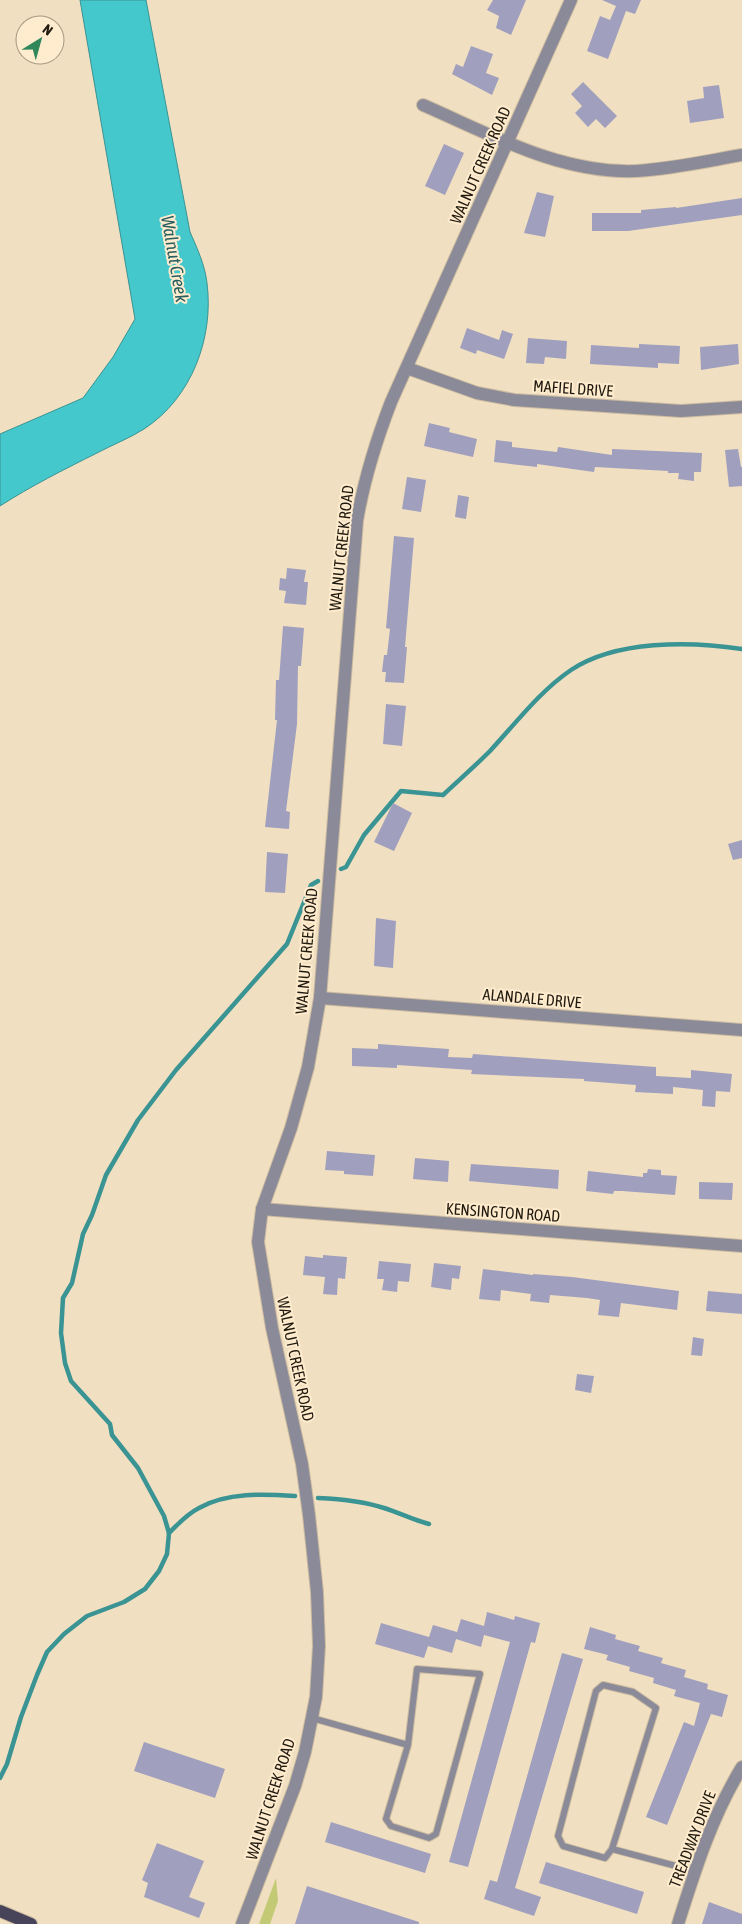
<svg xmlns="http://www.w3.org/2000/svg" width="742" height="1924" viewBox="0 0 742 1924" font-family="'Asap Condensed',sans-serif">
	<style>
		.green { fill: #c2ca76 }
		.water { fill: #44c8cc; stroke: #3a9493 }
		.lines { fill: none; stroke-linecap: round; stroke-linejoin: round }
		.stream { stroke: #3a9493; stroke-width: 4.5 }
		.building { fill: #a0a0be }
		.lane-casing { stroke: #ccbca1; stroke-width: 8 }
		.street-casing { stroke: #ccbca1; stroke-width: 14 }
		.primary-casing { stroke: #ccbca1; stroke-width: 14 }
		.lane { stroke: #8b8a98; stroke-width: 6 }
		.street { stroke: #8b8a98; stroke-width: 12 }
		.primary { stroke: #47445a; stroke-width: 12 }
		.labels { text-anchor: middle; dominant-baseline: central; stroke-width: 4; stroke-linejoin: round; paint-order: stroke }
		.street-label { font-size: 16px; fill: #211a0f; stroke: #ffecce }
		.water-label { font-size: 18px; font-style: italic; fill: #285e60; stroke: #ffecce }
	</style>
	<rect width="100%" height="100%" fill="#f1dfc1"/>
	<polygon class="green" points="276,1878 278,1901 270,1924 259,1924"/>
	<path class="water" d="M80,0h66l44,232c7,16 15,33 17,51 7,54 -15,115 -63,146 -14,9 -32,16 -47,24 -34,17 -66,33 -97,53v-72l83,-36 30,-41 22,-38z"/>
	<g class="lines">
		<g class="stream">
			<path d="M341,869l5,-2 18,-32 37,-44 42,4c16,-15 32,-29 47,-44 26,-28 50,-60 81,-81 45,-30 119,-29 171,-21"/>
			<path d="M318,1498c22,1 45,3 66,10 16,5 29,12 45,16"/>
			<path d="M169,1533c9,-9 18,-19 30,-25 28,-16 65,-14 96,-12"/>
			<polyline points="0,1778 7,1764 21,1717 37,1675 47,1652 64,1634 87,1616 124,1602 145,1589 159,1571 167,1554 169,1533 164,1516 138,1468 112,1435 110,1424 71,1381 65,1363 61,1333 63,1298 72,1283 83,1234 92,1215 106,1175 138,1120 176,1070 287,944 311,885 318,881"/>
		</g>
	</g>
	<g class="building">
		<polygon points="493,0 526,0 511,35 496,28 499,16 487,10"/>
		<polygon points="602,0 641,0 635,14 626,11 608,59 587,51 600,16 610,20 616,6"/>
		<polygon points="471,46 493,54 486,73 499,78 492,95 452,74 456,64 463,67"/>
		<polygon points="583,82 617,116 605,128 596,119 588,127 575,113 582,106 571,94"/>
		<polygon points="719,85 724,118 690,123 687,101 704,98 703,87"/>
		<polygon points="444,144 464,153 445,195 425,186"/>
		<polygon points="537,192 554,196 545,237 524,233"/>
		<polygon points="742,198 742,215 628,231 592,231 592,213 641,213 641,210 676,207 676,208"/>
		<polygon points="467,328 499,340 502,330 513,334 504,359 477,350 476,354 460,348"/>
		<polygon points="528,338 567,341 566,359 545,357 544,364 526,363"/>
		<polygon points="639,344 680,346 679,364 658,363 658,368 590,364 591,345 639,348"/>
		<polygon points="738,344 739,364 701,370 700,347"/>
		<polygon points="429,423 450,428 449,432 477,439 473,457 424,446"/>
		<polygon points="496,440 512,442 512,447 557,452 558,447 612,455 612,449 702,453 701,472 694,472 694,481 678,479 679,473 668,473 668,471 595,467 594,472 537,464 537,467 494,462"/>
		<polygon points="738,449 741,467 742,467 742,486 729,487 725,450"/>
		<polygon points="407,477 426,480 421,512 402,509"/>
		<polygon points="458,495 469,497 466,519 455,517"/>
		<polygon points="394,536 414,538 405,647 407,647 404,683 385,682 386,672 382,672 384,655 387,655 390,629 386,628"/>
		<polygon points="287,568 306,570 304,582 308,582 306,605 284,603 286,591 279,590 280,578 286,579"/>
		<polygon points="283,626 304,628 301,666 298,666 297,724 286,811 290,812 289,829 265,827 277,720 275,720 276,680 279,680"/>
		<polygon points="386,704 406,706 402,746 383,744"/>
		<polygon points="393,803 412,813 394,851 374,842"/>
		<polygon points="742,840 742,858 733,860 728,844"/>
		<polygon points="267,852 288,854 285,893 265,892"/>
		<polygon points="376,918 396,921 393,968 374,966"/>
		<polygon points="378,1044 449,1049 448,1057 472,1058 473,1054 656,1067 656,1076 691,1078 691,1070 732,1074 730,1092 716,1091 715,1107 702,1106 703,1090 673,1087 673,1094 635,1092 636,1085 584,1081 584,1079 471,1074 472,1070 397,1065 397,1068 352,1066 352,1048 378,1049"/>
		<polygon points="327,1151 375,1155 373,1176 344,1174 344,1171 325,1170"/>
		<polygon points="415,1158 449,1161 448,1182 413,1179"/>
		<polygon points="471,1164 559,1170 558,1189 469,1181"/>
		<polygon points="648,1169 661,1170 661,1175 677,1176 675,1195 622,1191 614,1191 613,1194 586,1191 588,1171 643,1177 643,1173 647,1173"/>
		<polygon points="699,1182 733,1183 732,1200 699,1199"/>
		<polygon points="323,1255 347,1257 345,1279 338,1278 337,1295 323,1294 325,1277 303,1275 305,1256 323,1258"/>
		<polygon points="379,1261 411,1264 409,1282 398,1281 397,1292 382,1290 384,1279 377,1279"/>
		<polygon points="434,1263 461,1266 459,1279 452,1278 451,1290 431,1287"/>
		<polygon points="483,1269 533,1275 533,1274 572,1277 679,1291 677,1310 621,1303 619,1317 598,1315 600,1300 587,1298 550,1295 549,1303 530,1301 531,1294 501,1290 500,1301 479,1299"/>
		<polygon points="708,1291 742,1294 742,1314 706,1311"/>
		<polygon points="693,1337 704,1339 702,1356 691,1355"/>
		<polygon points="577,1374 594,1376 591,1393 575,1390"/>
		<polygon points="487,1612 514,1620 515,1616 540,1623 535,1643 531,1642 468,1867 449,1862 510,1642 484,1635 481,1647 456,1639 452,1653 428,1646 424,1658 375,1644 381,1623 429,1637 433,1625 457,1632 461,1619 484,1626"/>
		<polygon points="590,1627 616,1635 615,1639 640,1646 638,1651 663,1658 661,1663 686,1670 684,1677 708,1684 707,1689 728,1695 722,1717 711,1714 667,1825 646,1817 684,1722 694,1726 700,1703 674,1696 676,1690 653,1683 654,1678 629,1671 630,1667 606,1660 608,1655 584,1649"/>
		<polygon points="562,1653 583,1659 515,1888 541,1897 534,1916 484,1899 490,1880 497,1882"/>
		<polygon points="144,1742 225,1769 215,1798 134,1771"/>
		<polygon points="331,1822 431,1854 425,1873 325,1842"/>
		<polygon points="157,1843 204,1861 189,1897 205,1903 199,1918 144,1897 148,1883 142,1880"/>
		<polygon points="546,1862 644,1892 637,1914 539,1883"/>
		<polygon points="307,1886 419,1922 419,1924 295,1924"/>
		<polygon points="709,1902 742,1914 742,1924 702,1924"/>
	</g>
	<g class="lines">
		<g class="lane-casing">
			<g id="lane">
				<polyline points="312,1718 408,1745 386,1819 391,1826 429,1838 436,1834 480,1674 417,1669 408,1745"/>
				<polyline points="612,1849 605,1858 563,1846 558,1836 596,1691 603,1685 633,1692 656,1708 612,1849 695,1871"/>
			</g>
		</g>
		<g class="street-casing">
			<g id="street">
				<path d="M423,105c67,29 137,69 213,66 35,-2 71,-10 106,-16"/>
				<polyline points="407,368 477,393 514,400 681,411 742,407"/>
				<polyline points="320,998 742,1030"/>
				<polyline points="262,1209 742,1246"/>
				<path d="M242,1924l53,-138 10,-34 11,-55 3,-51 -2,-54 -8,-77 -7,-51 -30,-136 -14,-86 4,-33 29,-81 17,-61 12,-69 37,-477c7,-42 19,-80 34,-119l180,-402"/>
				<path d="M678,1924c17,-54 34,-108 64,-157"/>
			</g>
		</g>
		<g class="primary-casing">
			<polyline id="primary" points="0,1911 31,1924"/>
		</g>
		<use href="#lane" class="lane"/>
		<use href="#street" class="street"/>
		<use href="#primary" class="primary"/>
	</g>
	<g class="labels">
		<g class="street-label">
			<text transform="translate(480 165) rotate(-66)">WALNUT CREEK ROAD</text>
			<text transform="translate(573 388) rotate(4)">MAFIEL DRIVE</text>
			<text transform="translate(341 548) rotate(-84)">WALNUT CREEK ROAD</text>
			<text transform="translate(306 951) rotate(-85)">WALNUT CREEK ROAD</text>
			<text transform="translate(532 998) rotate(5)">ALANDALE DRIVE</text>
			<text transform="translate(503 1212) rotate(4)">KENSINGTON ROAD</text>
			<text transform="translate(296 1359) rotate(78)">WALNUT CREEK ROAD</text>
			<text transform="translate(270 1799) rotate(-72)">WALNUT CREEK ROAD</text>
			<text transform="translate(692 1839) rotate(-69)">TREADWAY DRIVE</text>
		</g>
		<g class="water-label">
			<text transform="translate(175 259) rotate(80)">Walnut Creek</text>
		</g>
	</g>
	<g transform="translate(40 40) rotate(37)"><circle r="24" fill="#ffecce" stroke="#a69882"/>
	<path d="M0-4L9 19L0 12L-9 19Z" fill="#30875a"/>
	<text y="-8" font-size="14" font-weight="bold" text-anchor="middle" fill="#211a0f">N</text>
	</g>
</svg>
